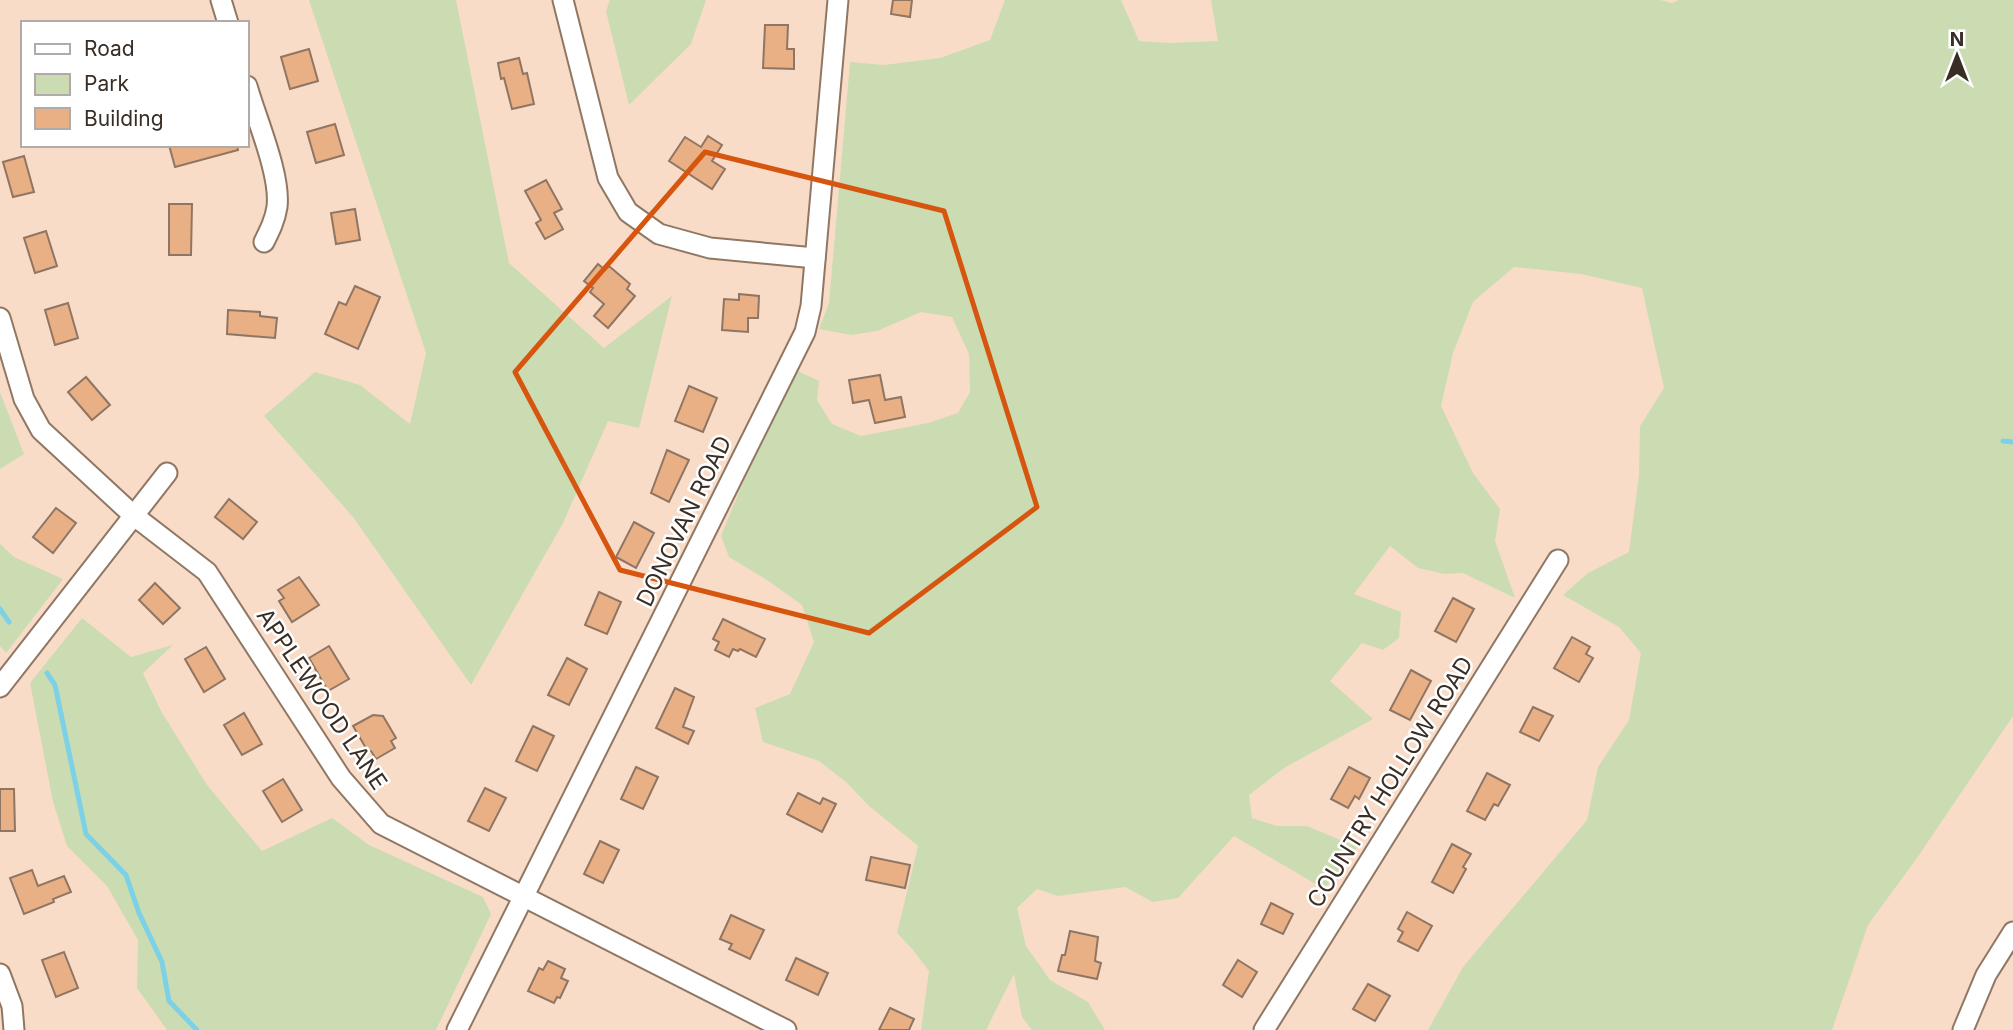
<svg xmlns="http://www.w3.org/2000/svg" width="2013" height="1030" viewBox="0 0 2013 1030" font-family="Inter,sans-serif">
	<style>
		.green { fill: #cbdcb3 }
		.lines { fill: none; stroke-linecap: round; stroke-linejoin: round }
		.stream { stroke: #7dd1e7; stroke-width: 5 }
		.building { fill: #e9af85; stroke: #8f7563; stroke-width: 2 }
		.minor-casing { stroke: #907764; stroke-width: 23 }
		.minor { stroke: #fff; stroke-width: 19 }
		.marked { fill: none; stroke: #d6550f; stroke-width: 5; stroke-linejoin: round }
		.labels { text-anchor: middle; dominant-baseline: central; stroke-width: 5; stroke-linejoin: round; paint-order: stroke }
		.street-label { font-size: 23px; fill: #392e26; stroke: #fff }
	</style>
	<rect width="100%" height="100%" fill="#f9dcc7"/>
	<g class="green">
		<polygon points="309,0 456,0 509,263 604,348 672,296 639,428 608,421 563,523 471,685 353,517 264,416 315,372 360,385 410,424 426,353"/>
		<polygon points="610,0 706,0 691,44 629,105 606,11"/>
		<polygon points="1005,0 1121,0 1139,41 1168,43 1218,41 1211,0 1660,0 1672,3 1679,0 2013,0 2013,716 1917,858 1868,925 1832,1030 1428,1030 1463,967 1587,820 1598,767 1629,720 1641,653 1619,627 1563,595 1588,573 1629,552 1639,475 1640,426 1664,388 1642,288 1581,274 1514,267 1473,302 1453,353 1441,406 1473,473 1500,509 1495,541 1515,598 1463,573 1444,574 1418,568 1390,546 1354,594 1401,612 1399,638 1383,650 1362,643 1330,681 1373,719 1284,768 1249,795 1252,818 1277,826 1307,826 1357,847 1324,889 1234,836 1178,898 1153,902 1125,887 1058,896 1037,889 1017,908 1026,946 1050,980 1088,1002 1105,1030 1032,1030 1022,1017 1014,974 986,1030 921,1030 929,971 913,950 897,933 918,846 868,805 846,782 819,761 763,742 755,708 790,694 814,642 802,605 767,580 729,557 721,536 741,487 798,371 819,381 817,400 832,424 861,436 928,423 958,413 970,392 969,354 952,317 921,312 877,331 851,335 819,329 829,303 850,62 884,65 940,58 990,40"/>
		<polygon points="0,392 24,454 0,469"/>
		<polygon points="0,544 14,557 63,579 6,653 0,646"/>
		<polygon points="82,618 131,657 173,645 143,673 161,711 207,785 262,851 332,818 369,845 483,897 491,914 436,1030 167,1030 137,988 138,940 107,886 67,846 53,802 30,683"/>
	</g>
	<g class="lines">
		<g class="stream">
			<polyline points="2003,441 2013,442"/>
			<polyline points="0,609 9,622"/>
			<polyline points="47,673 55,685 86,834 126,875 139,913 162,962 169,1001 197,1030"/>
		</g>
	</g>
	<g class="building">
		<polygon points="893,0 912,0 910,17 891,14"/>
		<polygon points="765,25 788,25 787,49 794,49 794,69 763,68"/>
		<polygon points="309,49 318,81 290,89 281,57"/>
		<polygon points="519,58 523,74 527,73 534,104 512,109 504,78 501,79 498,63"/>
		<polygon points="335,124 344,155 316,163 307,132"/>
		<polygon points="708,136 722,145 712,161 725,169 712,189 669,161 685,137 701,147"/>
		<polygon points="169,145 237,145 238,150 175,167"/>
		<polygon points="24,156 34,192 13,197 3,162"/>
		<polygon points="546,180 562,209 554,213 563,229 545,239 536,223 541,220 525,191"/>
		<polygon points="169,204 192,204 191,255 169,255"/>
		<polygon points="355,209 360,240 336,244 331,213"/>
		<polygon points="46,231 57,266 35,273 24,238"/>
		<polygon points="598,264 605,270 609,266 630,284 627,289 635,296 608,328 594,316 604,304 590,292 593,288 584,281"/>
		<polygon points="355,286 380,297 358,349 325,334 339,302 346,305"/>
		<polygon points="739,294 759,296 758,318 748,318 748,332 722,330 724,299 739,300"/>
		<polygon points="68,303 78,338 55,345 45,310"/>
		<polygon points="228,310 260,312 260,316 277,318 275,338 227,334"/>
		<polygon points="880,375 885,400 901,397 905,417 875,423 869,400 853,403 849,380"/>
		<polygon points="86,377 110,405 92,420 68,392"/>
		<polygon points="689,386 717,398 703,432 675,421"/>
		<polygon points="667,450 689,460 669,502 651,493"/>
		<polygon points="229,499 257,522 243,539 215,517"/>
		<polygon points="56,508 76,523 53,553 33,537"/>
		<polygon points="634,522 654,533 636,568 616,557"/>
		<polygon points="299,577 319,605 292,622 279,601 284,598 278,590"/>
		<polygon points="155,583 180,608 163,624 139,600"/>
		<polygon points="599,592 621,602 607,634 585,625"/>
		<polygon points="1453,598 1474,609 1456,642 1435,631"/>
		<polygon points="723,619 765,639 756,657 740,649 738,651 733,649 729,657 715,650 719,642 713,639"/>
		<polygon points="1572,637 1590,647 1586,654 1593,658 1579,682 1554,668"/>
		<polygon points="329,646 349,679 328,691 309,658"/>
		<polygon points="206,647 225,679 204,692 185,659"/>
		<polygon points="567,658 587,669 569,705 548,695"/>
		<polygon points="1411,670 1431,681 1410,720 1390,710"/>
		<polygon points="675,688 694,697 683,727 694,731 688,744 656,728"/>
		<polygon points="1533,707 1553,716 1539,741 1520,732"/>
		<polygon points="244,713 262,744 242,755 224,725"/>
		<polygon points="373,715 383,716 396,738 391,741 395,748 376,759 371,751 367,750 353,726"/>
		<polygon points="533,726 554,736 537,771 516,761"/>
		<polygon points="636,767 658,777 643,809 621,799"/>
		<polygon points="1349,767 1370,778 1359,799 1355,796 1348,808 1331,799"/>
		<polygon points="1487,773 1510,785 1498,806 1494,804 1485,820 1467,811"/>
		<polygon points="283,779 302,810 282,822 263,791"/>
		<polygon points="485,788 506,798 489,831 468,821"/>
		<polygon points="0,789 14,789 15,831 0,831"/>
		<polygon points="798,793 820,804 823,798 836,804 822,832 787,814"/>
		<polygon points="600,841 619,850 603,883 584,874"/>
		<polygon points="1452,844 1471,854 1463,867 1466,869 1453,893 1432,882"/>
		<polygon points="871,857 910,865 905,888 866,880"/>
		<polygon points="32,870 38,886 64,876 71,892 53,899 54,902 24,914 10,878"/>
		<polygon points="1271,903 1293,914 1283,934 1261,924"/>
		<polygon points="1407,912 1432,926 1418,951 1398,941 1403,932 1398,929"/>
		<polygon points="731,915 764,930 750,959 729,949 732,944 720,939"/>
		<polygon points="1070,931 1098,937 1095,961 1101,963 1097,979 1058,971 1062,955 1065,955"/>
		<polygon points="64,952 78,988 56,997 42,960"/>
		<polygon points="796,958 828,973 818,995 786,980"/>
		<polygon points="1238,960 1257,972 1242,997 1223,985"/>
		<polygon points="548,961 565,969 561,978 568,981 560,998 557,997 554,1003 528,991 539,968 543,970"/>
		<polygon points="1368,984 1390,996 1375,1021 1353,1009"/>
		<polygon points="890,1008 914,1019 909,1030 879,1030"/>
	</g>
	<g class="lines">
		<g class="minor-casing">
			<g id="minor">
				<polyline points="221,0 228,23"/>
				<polyline points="563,0 608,178 628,212 659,234 710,248 815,258"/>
				<path d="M247,86c9,32 34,89 30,121 -2,13 -7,23 -13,35"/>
				<polyline points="0,318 24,399 41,430 133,515 207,572 341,778 381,824 786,1030"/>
				<polyline points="0,687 167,473"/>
				<polyline points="0,974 12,1006 14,1030"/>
				<polyline points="457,1030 805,332 811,306 838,0"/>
				<polyline points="1264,1030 1558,560"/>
				<polyline points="1963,1030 1986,975 2013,932"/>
			</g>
		</g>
		<use href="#minor" class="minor"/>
	</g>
	<path class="marked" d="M705,152l239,59 93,296 -168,126 -249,-63 -105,-198z"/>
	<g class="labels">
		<g class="street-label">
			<text transform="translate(684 521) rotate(-64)">DONOVAN ROAD</text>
			<text transform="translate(322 699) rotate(56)">APPLEWOOD LANE</text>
			<text transform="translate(1390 782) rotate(-58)">COUNTRY HOLLOW ROAD</text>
		</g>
	</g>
	<rect x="21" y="21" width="228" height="126" fill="#ffffff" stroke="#b0aba8" stroke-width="2"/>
	<rect x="35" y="44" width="35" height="10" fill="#ffffff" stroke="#b0aba8" stroke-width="2"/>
	<text x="84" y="56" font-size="21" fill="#392e26">Road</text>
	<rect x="35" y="74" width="35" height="21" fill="#cbdcb3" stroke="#b0aba8" stroke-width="2"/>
	<text x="84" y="91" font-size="21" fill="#392e26">Park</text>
	<rect x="35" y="108" width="35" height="21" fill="#e9af85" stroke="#b0aba8" stroke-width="2"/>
	<text x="84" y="126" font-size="21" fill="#392e26">Building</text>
	<g transform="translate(1957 56)" stroke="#ffffff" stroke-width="5" paint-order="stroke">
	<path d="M0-5L12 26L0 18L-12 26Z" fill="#392e26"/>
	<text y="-10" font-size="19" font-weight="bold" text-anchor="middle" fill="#392e26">N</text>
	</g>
</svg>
